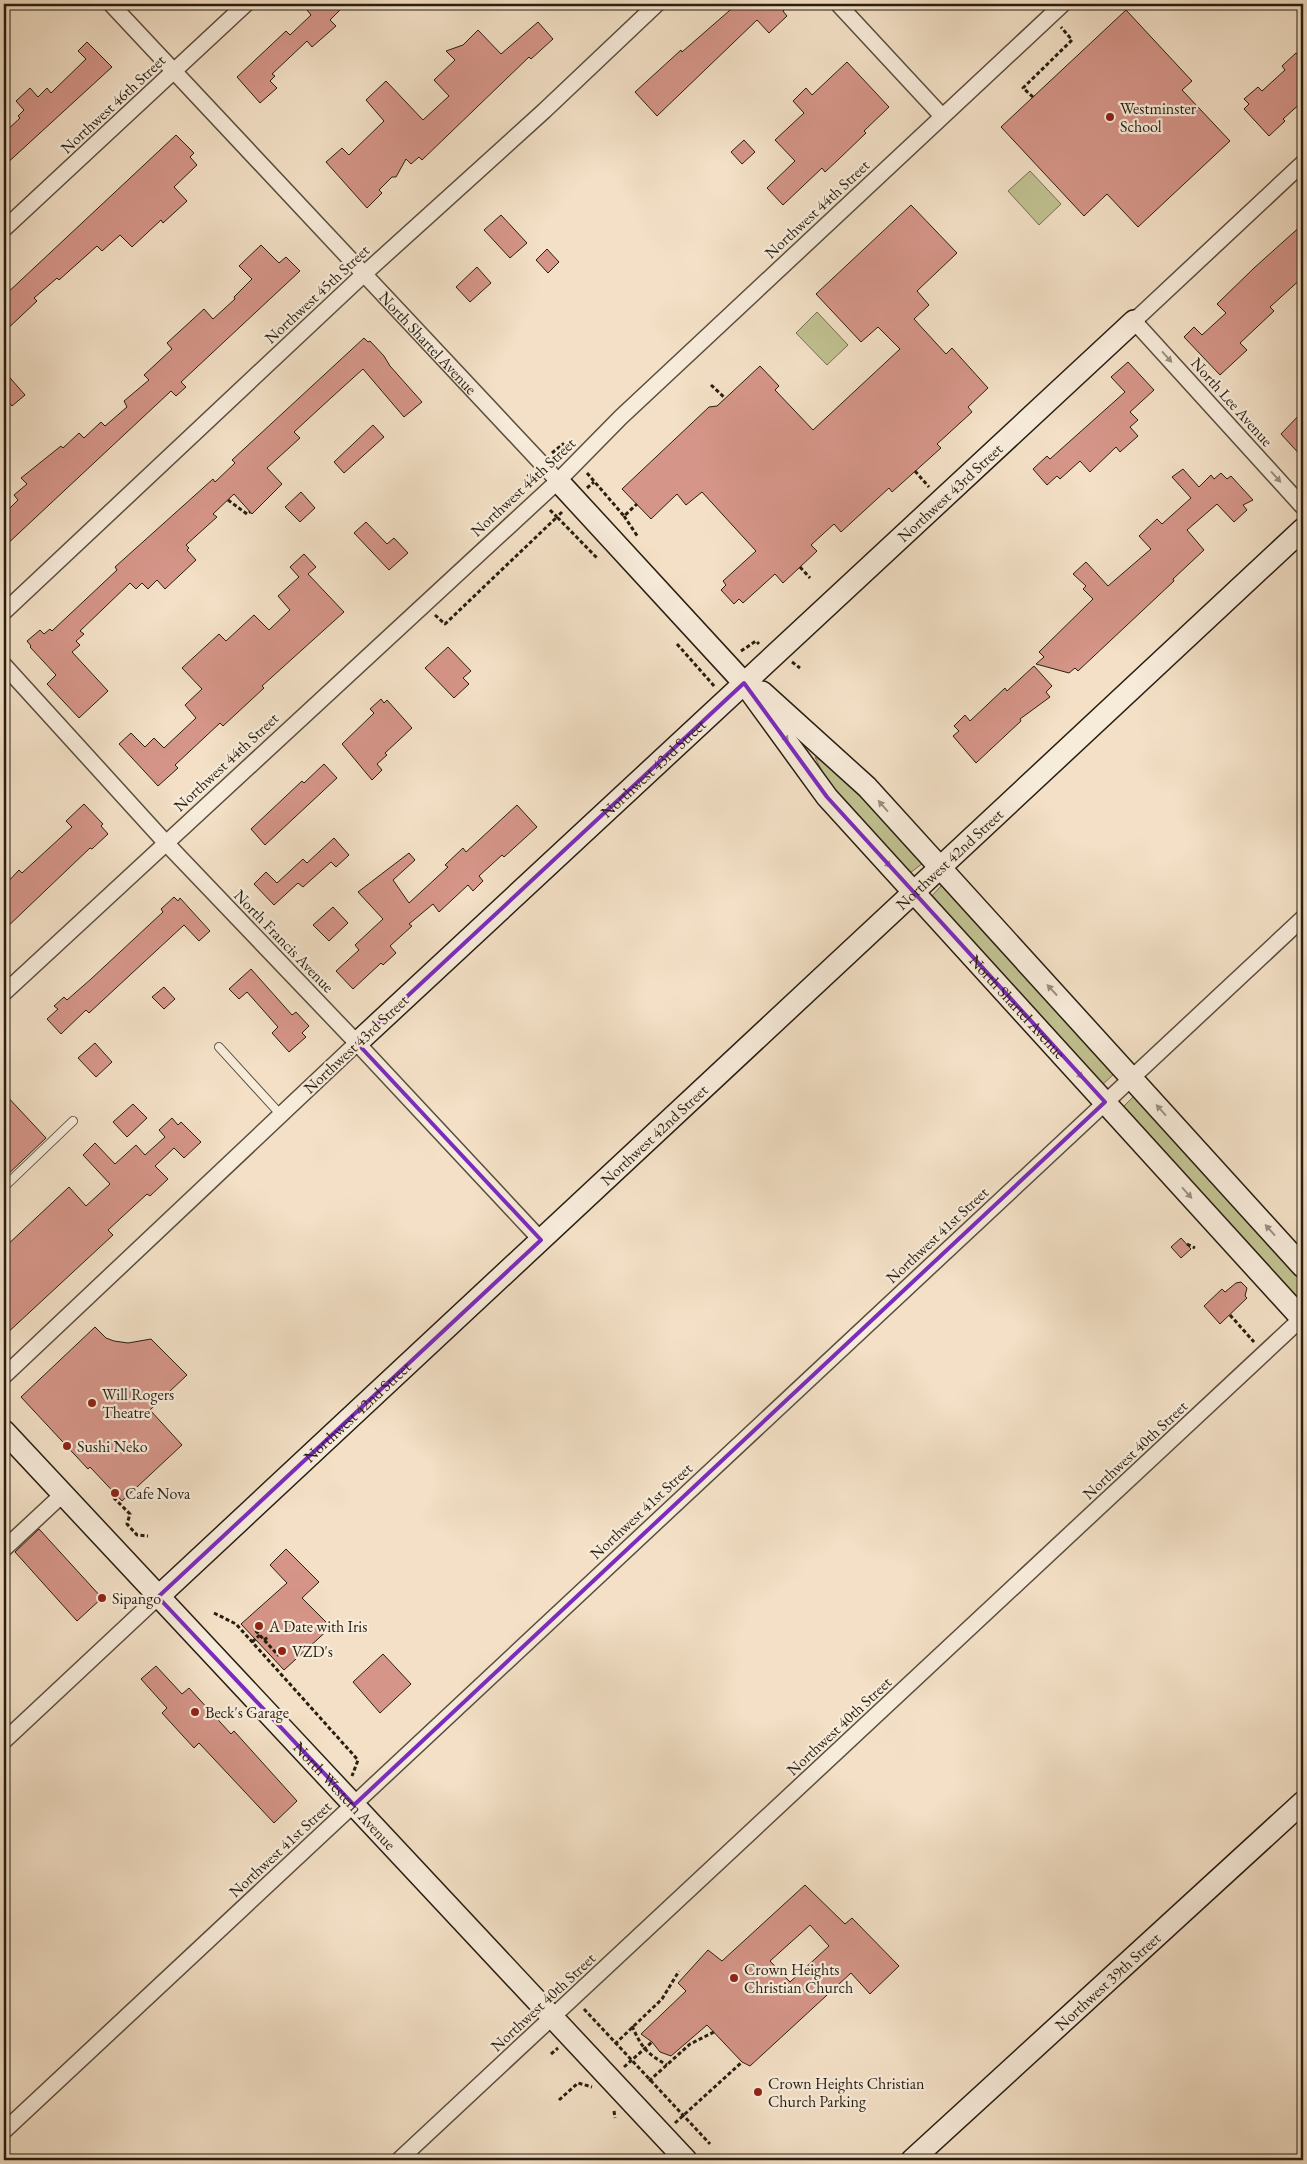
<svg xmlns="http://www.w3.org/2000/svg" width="1307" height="2164" viewBox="0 0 1307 2164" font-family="'EB Garamond',serif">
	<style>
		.green { fill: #c1c191; stroke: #747051 }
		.building { fill: #d59588; stroke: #281e11; fill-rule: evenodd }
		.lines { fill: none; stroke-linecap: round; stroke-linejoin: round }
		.lane-casing { stroke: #5b4e3e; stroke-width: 10 }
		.street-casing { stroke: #5b4e3e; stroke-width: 18 }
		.secondary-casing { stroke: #281e11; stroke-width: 24 }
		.path { stroke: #281e11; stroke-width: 3; stroke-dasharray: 4 2.5; stroke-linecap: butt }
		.lane { stroke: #f7ebda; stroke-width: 8 }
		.street { stroke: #f7ebda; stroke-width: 15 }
		.secondary { stroke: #f7ebda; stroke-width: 21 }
		.oneway { fill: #9a8f80 }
		.marked { fill: none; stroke: #7b2cbf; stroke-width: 4; stroke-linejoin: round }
		.poi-dot { fill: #8f2418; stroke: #f7ebda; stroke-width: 2 }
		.labels { text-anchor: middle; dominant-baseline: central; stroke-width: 4.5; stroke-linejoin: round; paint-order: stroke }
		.street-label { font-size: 16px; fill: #281e11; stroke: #f7ebda }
		.poi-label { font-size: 16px; fill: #281e11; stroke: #f7ebda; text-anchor: start }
	</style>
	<rect width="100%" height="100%" fill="#f3e0c6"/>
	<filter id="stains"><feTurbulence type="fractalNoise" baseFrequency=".004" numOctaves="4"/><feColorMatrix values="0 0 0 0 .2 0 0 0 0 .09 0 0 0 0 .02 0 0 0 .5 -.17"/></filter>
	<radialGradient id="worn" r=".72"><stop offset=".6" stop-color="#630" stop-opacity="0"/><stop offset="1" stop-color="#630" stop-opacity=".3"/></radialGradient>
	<g class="green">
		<polygon points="1030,171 1061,204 1039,225 1008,191"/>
		<polygon points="817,312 848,345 827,365 796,333"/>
		<polygon points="815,757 843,776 923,863 910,873 830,788"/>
		<polygon points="944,885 1115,1073 1101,1086 930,898 941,886"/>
		<polygon points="1135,1095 1303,1279 1303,1296 1297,1301 1122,1108"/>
	</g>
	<g class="building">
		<polygon points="313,4 346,4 330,20 336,26 312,47 307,41 272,74 275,76 270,81 277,88 260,103 237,77 286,31 290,35 311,15 307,10"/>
		<polygon points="737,4 791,4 783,11 787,16 769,33 757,20 657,116 635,92 681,50 682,52"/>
		<polygon points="1126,10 1192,81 1182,90 1230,141 1138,227 1107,194 1084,216 1001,127"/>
		<polygon points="538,22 553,39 531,59 529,57 422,160 419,157 411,164 406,159 396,177 392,177 379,190 382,193 367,208 326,162 342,148 349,155 384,121 366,100 386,81 423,120 449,96 434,80 455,60 446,51 463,45 478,30 501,54"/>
		<polygon points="87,42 112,67 4,166 4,133 20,118 18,116 24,110 16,101 30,88 38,97 47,88 51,93 86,59 78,51"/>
		<polygon points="1296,53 1303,61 1303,101 1283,119 1285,121 1269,136 1244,109 1249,104 1244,99 1258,87 1262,91 1285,70 1282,66"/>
		<polygon points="847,62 889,107 864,131 866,133 840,158 825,172 822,168 783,205 767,188 795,161 775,140 804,113 793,101 806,88 812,95"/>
		<polygon points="176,135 194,153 190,157 197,165 174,187 187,201 163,223 161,220 132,247 120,235 102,251 97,246 59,280 57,278 34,298 37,301 4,332 4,296"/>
		<polygon points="744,140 755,152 742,164 731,152"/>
		<polygon points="911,205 957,253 917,291 929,305 914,319 946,354 952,348 988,388 968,407 972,412 937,444 941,448 892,492 889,488 841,532 834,524 811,545 817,551 783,583 775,574 743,603 739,599 734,604 721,590 726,585 723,581 756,551 702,492 686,505 677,494 651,519 622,489 709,407 717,406 760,366 779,386 775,390 813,430 900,349 878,327 861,342 816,294"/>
		<polygon points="501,215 527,243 510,258 484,230"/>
		<polygon points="1303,224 1303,277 1270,307 1274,311 1240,343 1247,350 1220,375 1184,337 1194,327 1202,335 1226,313 1217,304 1254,268"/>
		<polygon points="261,245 279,263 286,257 300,271 181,382 186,387 176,396 171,391 4,547 4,514 18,500 14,495 27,484 21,478 61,446 63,448 79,433 84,438 101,422 105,426 127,407 124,401 149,380 144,375 172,349 167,343 204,309 213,319 235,299 234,297 252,279 239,266"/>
		<polygon points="547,249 559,262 548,273 536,260"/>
		<polygon points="477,267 491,283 470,302 456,287"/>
		<polygon points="364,338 368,342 370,341 384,356 390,366 422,402 404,417 363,369 332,397 294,432 300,438 267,468 282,484 252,514 234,494 213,514 217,517 186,545 189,548 187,550 196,560 165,589 157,580 148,589 142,583 136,589 130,583 80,631 84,634 76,641 80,645 72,652 108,691 79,718 47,684 56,675 30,647 31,646 27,641 40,630 44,634 50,629 52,631 117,570 115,567 213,479 215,482 235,463 232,460"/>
		<polygon points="1128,362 1154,390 1130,412 1138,420 1130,427 1138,436 1120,452 1116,447 1090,472 1080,461 1060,479 1057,476 1047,485 1033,469 1047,456 1050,459 1125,392 1111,377"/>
		<polygon points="4,371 25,395 12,406 4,397"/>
		<polygon points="1303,411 1303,458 1281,434"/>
		<polygon points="373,425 384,437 344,473 334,462"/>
		<polygon points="1183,469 1199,487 1211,475 1214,479 1221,473 1227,479 1231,476 1253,500 1243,505 1247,510 1234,522 1217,504 1187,530 1204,550 1173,579 1174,581 1078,671 1075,668 1069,673 1036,664 1044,657 1039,652 1093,599 1083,589 1086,586 1073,574 1086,562 1108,586 1151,549 1139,536 1157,519 1162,524 1191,498 1172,477"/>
		<polygon points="301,492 315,508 300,522 285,507"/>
		<polygon points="366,522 387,544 394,538 408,553 389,570 354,533"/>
		<polygon points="304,554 316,567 308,574 344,612 262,686 264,688 223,726 220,723 175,765 178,768 158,786 119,744 131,733 145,747 154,738 164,748 196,718 185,705 202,689 182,668 219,634 226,641 254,615 269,630 290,610 278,596 299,577 290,567"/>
		<polygon points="448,647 471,671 463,678 469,684 454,698 425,668"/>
		<polygon points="1034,666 1052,686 1046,692 1050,697 1020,719 1021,721 976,763 953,736 959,731 954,726 965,715 970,721 1005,688 1007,691"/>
		<polygon points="381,699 384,703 387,700 412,728 385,753 387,755 377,764 382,770 372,780 342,744 371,716 374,713 370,709"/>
		<polygon points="324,764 337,778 265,845 251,829 302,781 304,783"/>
		<polygon points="84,804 103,824 101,826 108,834 92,849 90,848 4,930 4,886 19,870 22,873 72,827 66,821"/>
		<polygon points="517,805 537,827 504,857 502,855 479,876 483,881 473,891 468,885 439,912 433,904 409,924 412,926 390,946 396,953 383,965 381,963 353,989 336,971 359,950 355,945 383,919 358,892 409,853 415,860 393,880 409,903 448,867 445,865 463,848 466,852"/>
		<polygon points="334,838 349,855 336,867 331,862 303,887 298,883 274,905 254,884 266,872 277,883 303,859 307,863"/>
		<polygon points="174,897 178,901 180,898 210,931 199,941 184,925 89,1013 86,1010 61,1034 47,1019 58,1009 54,1006 64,997 67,1000 91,979 163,912 161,909"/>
		<polygon points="333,907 348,923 329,941 313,925"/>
		<polygon points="251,969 292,1015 296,1012 309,1026 302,1033 306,1037 289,1052 272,1033 278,1027 247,992 239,999 229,989"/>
		<polygon points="164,987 175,999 164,1009 152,997"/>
		<polygon points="95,1043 112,1062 96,1077 78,1058"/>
		<polygon points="4,1093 46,1138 4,1178"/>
		<polygon points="133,1104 147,1118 127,1137 113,1122"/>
		<polygon points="172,1118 178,1125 181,1122 201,1142 184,1158 174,1148 155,1166 168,1179 150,1196 147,1194 108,1230 113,1235 4,1336 4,1248 69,1187 86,1206 110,1184 83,1155 95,1143 115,1164 136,1145 145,1155 165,1137 159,1130"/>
		<polygon points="1181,1238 1191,1249 1181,1258 1171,1247"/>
		<polygon points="1241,1282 1247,1288 1245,1296 1247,1298 1220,1324 1204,1306 1222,1289 1225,1292 1236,1283"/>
		<polygon points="95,1327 106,1338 114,1341 128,1343 151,1339 187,1375 150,1410 182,1445 122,1501 90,1467 88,1469 21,1397"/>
		<polygon points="39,1529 102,1598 77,1621 15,1552"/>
		<polygon points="286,1549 319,1582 302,1598 331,1627 284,1670 241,1624 287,1583 270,1565"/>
		<polygon points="383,1654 411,1684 380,1713 353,1682"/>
		<polygon points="156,1666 182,1694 189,1688 231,1734 234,1731 297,1801 274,1823 199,1743 194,1748 162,1713 167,1708 141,1679"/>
		<path d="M805,1885l40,39 7,-6 47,48 -29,28 -19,-21 -101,93 -8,-4 -35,-37 -36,31 -11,-4 -8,-10 -11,-8 45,-43 -8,-8 30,-33 14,11zM810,1925l19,21 -39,36 -20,-21z"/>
	</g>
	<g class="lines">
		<g class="lane-casing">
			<g id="lane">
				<polyline points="219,1047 281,1115"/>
				<polyline points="4,1187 73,1121"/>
			</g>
		</g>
		<g class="street-casing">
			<g id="street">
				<path id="s1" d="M111,4l447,477"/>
				<polyline points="838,4 942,116"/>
				<polyline points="1303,163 1134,321 1303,507"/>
				<polyline points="4,229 246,4"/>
				<polyline points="4,612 364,274 544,111 657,4"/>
				<polyline points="4,665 165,842 357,1043 541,1240"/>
				<polyline points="4,993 558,481 621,417 1063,4"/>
				<polyline points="4,1376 357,1043"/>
				<polyline points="4,1549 62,1495"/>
				<polyline points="4,1741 158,1597"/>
				<polyline points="4,2131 1303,918"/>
				<polyline points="399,2160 1303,1317"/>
			</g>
		</g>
		<g class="secondary-casing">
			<g id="secondary">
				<path id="s2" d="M558,481l186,202 83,114 476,523"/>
				<polyline points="762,692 867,787 1303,1267"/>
				<path id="s3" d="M357,1043l777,-722"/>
				<path id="s4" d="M4,1431l682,729"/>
				<path id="s5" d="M158,1597l1145,-1068"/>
				<path id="s6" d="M912,2160l391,-358"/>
			</g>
		</g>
		<g class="path">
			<polyline points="1033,97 1023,88 1072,40 1061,27"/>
			<polyline points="711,385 725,398"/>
			<polyline points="552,453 563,444 569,451"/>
			<polyline points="915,471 929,487"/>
			<polyline points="587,473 624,516 637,504"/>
			<polyline points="529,486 524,480 531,473"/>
			<polyline points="587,488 594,482"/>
			<polyline points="228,500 247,514 250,512"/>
			<polyline points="550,510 557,517 563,511"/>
			<polyline points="624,516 638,537"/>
			<polyline points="800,567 810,578"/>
			<polyline points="435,615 445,624 557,517 598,559"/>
			<polyline points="677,644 715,687"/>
			<polyline points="741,651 756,641 759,644"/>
			<polyline points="792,662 800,668"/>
			<polyline points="1187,1244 1195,1248"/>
			<polyline points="1230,1315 1254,1342"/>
			<polyline points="115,1493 112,1496 130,1514 127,1524 137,1535 148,1536"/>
			<polyline points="214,1613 236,1624 358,1760 352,1776"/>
			<polyline points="259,1626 255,1630 278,1655 282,1651"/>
			<polyline points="264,1640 268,1637"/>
			<polyline points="252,1642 260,1635"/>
			<polyline points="584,2009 710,2144"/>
			<path d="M632,2026c10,22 14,27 35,39"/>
			<polyline points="615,2044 662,1999 679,1971"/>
			<polyline points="551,2054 558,2048"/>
			<polyline points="624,2067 652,2042"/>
			<polyline points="649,2081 690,2044 714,2032"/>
			<polyline points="559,2100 578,2083 592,2087"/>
			<polyline points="614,2111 615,2118"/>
			<polyline points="675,2123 742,2062"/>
		</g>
		<use href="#lane" class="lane"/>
		<use href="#street" class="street"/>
		<use href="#secondary" class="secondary"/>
	</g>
	<defs><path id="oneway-solid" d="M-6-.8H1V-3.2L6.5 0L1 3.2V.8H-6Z" transform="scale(1.25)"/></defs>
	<g class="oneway">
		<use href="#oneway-solid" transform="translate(1167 357) rotate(48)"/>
		<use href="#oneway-solid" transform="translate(1276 477) rotate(48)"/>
		<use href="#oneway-solid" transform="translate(784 736) rotate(53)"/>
		<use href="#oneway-solid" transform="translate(883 806) rotate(-131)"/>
		<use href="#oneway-solid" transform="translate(886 862) rotate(47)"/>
		<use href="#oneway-solid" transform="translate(1052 990) rotate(-133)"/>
		<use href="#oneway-solid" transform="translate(1078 1073) rotate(48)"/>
		<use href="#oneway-solid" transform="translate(1161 1110) rotate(-132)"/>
		<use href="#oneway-solid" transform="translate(1187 1193) rotate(48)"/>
		<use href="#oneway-solid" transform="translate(1270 1230) rotate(-132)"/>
	</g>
	<path class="marked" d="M744,683l83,114 278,305 -751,703 -196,-208 383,-357 -184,-197z"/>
	<g class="poi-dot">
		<circle cx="1110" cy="117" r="5"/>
		<circle cx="92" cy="1403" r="5"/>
		<circle cx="67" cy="1446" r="5"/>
		<circle cx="115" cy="1493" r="5"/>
		<circle cx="102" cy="1598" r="5"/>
		<circle cx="259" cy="1626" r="5"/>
		<circle cx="282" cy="1651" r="5"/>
		<circle cx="195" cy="1712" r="5"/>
		<circle cx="734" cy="1978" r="5"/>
		<circle cx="758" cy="2092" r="5"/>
	</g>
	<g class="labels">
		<g class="street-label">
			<text transform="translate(113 104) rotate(-43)">Northwest 46th Street</text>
			<text transform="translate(817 209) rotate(-43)">Northwest 44th Street</text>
			<text transform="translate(317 294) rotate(-43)">Northwest 45th Street</text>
			<text stroke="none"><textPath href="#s1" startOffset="464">North Shartel Avenue</textPath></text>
			<text transform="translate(1232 402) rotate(48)">North Lee Avenue</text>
			<text transform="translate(523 487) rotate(-43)">Northwest 44th Street</text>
			<text stroke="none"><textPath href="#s3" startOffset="809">Northwest 43rd Street</textPath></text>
			<text transform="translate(226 762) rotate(-43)">Northwest 44th Street</text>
			<text stroke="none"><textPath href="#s3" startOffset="404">Northwest 43rd Street</textPath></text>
			<text stroke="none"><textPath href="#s5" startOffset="1082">Northwest 42nd Street</textPath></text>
			<text transform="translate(284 941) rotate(46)">North Francis Avenue</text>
			<text stroke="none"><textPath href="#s2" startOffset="699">North Shartel Avenue</textPath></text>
			<text transform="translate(356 1044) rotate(-43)">Northwest 43rd Street</text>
			<text stroke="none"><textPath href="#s5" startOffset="678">Northwest 42nd Street</textPath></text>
			<text transform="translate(937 1235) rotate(-43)">Northwest 41st Street</text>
			<text stroke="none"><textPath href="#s5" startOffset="272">Northwest 42nd Street</textPath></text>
			<text transform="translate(1135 1450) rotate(-43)">Northwest 40th Street</text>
			<text transform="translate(641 1511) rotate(-43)">Northwest 41st Street</text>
			<text transform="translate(839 1726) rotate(-43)">Northwest 40th Street</text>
			<text stroke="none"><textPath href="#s4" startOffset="499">North Western Avenue</textPath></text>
			<text transform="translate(280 1849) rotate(-43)">Northwest 41st Street</text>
			<text stroke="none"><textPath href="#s6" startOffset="265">Northwest 39th Street</textPath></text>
			<text transform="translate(543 2002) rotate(-43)">Northwest 40th Street</text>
		</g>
		<g class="poi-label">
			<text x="1120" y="108">Westminster<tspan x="1120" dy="18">School</tspan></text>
			<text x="102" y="1394">Will Rogers<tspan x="102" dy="18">Theatre</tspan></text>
			<text x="77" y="1446">Sushi Neko</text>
			<text x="125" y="1493">Cafe Nova</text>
			<text x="112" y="1598">Sipango</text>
			<text x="269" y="1626">A Date with Iris</text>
			<text x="292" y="1651">VZD's</text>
			<text x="205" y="1712">Beck's Garage</text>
			<text x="744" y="1969">Crown Heights<tspan x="744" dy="18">Christian Church</tspan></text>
			<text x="768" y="2083">Crown Heights Christian<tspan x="768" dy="18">Church Parking</tspan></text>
		</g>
	</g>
	<rect width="1307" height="2164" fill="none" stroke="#f3e0c6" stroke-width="20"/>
	<rect x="5" y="5" width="1297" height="2154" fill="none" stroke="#281e11" stroke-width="2.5"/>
	<rect x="10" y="10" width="1287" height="2144" fill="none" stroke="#281e11"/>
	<rect width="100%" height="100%" filter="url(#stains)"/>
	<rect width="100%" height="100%" fill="url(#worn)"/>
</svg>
